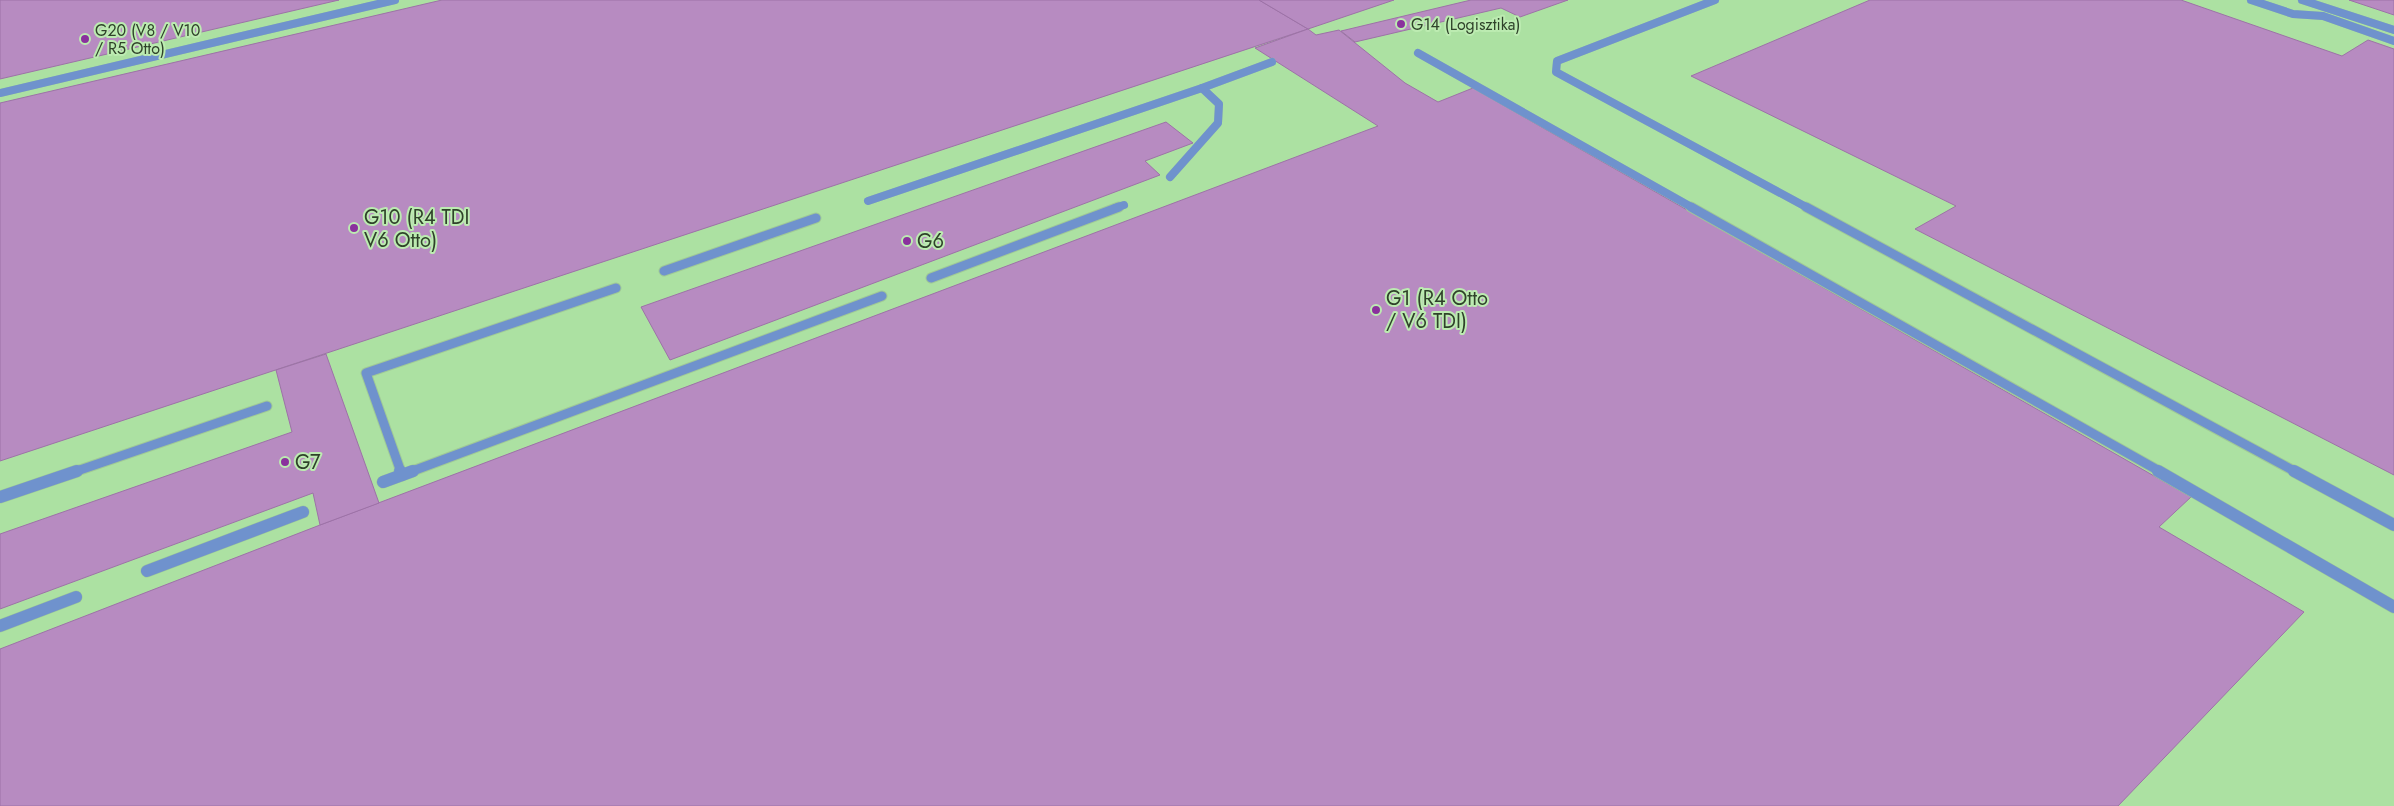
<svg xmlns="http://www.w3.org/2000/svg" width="2394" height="806" viewBox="0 0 2394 806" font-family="Jost,sans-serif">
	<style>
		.built { fill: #ace1a2 }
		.building { fill: #b78bc1; stroke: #9d72a7 }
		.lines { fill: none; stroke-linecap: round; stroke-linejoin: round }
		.lane-far2-casing { stroke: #a0c996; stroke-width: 8 }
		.lane-far1-casing { stroke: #a0c996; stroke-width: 11 }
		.lane-casing { stroke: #a0c996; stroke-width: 13 }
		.lane-far2 { stroke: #6f92cd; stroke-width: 8 }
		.lane-far1 { stroke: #6f92cd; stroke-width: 9 }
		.lane { stroke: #6f92cd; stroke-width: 12 }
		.poi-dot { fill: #8a319d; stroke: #bcebb1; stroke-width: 2 }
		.labels { text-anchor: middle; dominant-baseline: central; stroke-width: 4; stroke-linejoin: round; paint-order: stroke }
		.far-poi-label { font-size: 16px; fill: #2f422a; stroke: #bcebb1; text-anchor: start }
		.poi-label { font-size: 20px; fill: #2f422a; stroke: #bcebb1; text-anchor: start }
	</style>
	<rect width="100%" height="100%" fill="#bcebb1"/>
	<rect class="built" x="0" y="0" width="2394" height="806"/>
	<g class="building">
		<polygon points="0,0 339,0 0,79"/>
		<polygon points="442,0 1259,0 1308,29 0,461 0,103"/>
		<polygon points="1259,0 1394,0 1308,29"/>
		<polygon points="1471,0 1568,0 1520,17 1501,8 1355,42 1341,31"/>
		<polygon points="1870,0 2181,0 2342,56 2368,40 2394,49 2394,475 1915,229 1956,206 1691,76"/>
		<polygon points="2349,0 2394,0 2394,15"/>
		<polygon points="1308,29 1316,35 1339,30 1405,83 1438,102 1473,88 2191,497 2159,527 2304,612 2118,806 0,806 0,649 320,525 1378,126 1255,48"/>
		<polygon points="1166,122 1193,143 1145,161 1160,175 670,360 641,307"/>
		<polygon points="326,354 379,503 320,525 313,493 0,609 0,534 292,432 276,370"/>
	</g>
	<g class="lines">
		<g class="lane-far2-casing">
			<g id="lane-far2">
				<polyline points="1715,0 1557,61 1556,72 1808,208"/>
				<polyline points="2251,0 2293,14 2323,16 2394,41"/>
				<polyline points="2302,0 2394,30"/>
				<polyline points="1418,53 1693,208"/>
				<polyline points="1202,88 1272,62"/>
				<polyline points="0,93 395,0"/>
				<polyline points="868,201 1202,88 1219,104 1218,123 1170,177"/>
				<polyline points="1115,208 1124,205"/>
			</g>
		</g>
		<g class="lane-far1-casing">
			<g id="lane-far1">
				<polyline points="1691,207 2161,472"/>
				<polyline points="1806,207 2296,472"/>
				<polyline points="664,271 816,218"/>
				<polyline points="931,278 1119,207"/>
				<polyline points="74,472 267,406"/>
				<polyline points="401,472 366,373 616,288"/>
				<polyline points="410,472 882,296"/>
			</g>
		</g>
		<g class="lane-casing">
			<g id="lane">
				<polyline points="400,471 402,475"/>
				<polyline points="2158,471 2394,607"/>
				<polyline points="2294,471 2394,525"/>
				<polyline points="383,482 413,471"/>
				<polyline points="0,497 77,471"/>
				<polyline points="147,571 303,512"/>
				<polyline points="0,626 76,597"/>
			</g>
		</g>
		<use href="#lane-far2" class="lane-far2"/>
		<use href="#lane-far1" class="lane-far1"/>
		<use href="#lane" class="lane"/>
	</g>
	<g class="poi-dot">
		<circle cx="1401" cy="24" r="5"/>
		<circle cx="85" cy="39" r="5"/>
		<circle cx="354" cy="228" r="5"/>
		<circle cx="907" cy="241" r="5"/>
		<circle cx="1376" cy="310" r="5"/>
		<circle cx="285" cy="462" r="5"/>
	</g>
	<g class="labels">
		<g class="far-poi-label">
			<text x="1411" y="24">G14 (Logisztika)</text>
			<text x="95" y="30">G20 (V8 / V10<tspan x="95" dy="18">/ R5 Otto)</tspan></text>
		</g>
		<g class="poi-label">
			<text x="364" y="217">G10 (R4 TDI<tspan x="364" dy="23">V6 Otto)</tspan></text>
			<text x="917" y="241">G6</text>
			<text x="1386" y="298">G1 (R4 Otto<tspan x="1386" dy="23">/ V6 TDI)</tspan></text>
			<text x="295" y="462">G7</text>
		</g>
	</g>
</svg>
